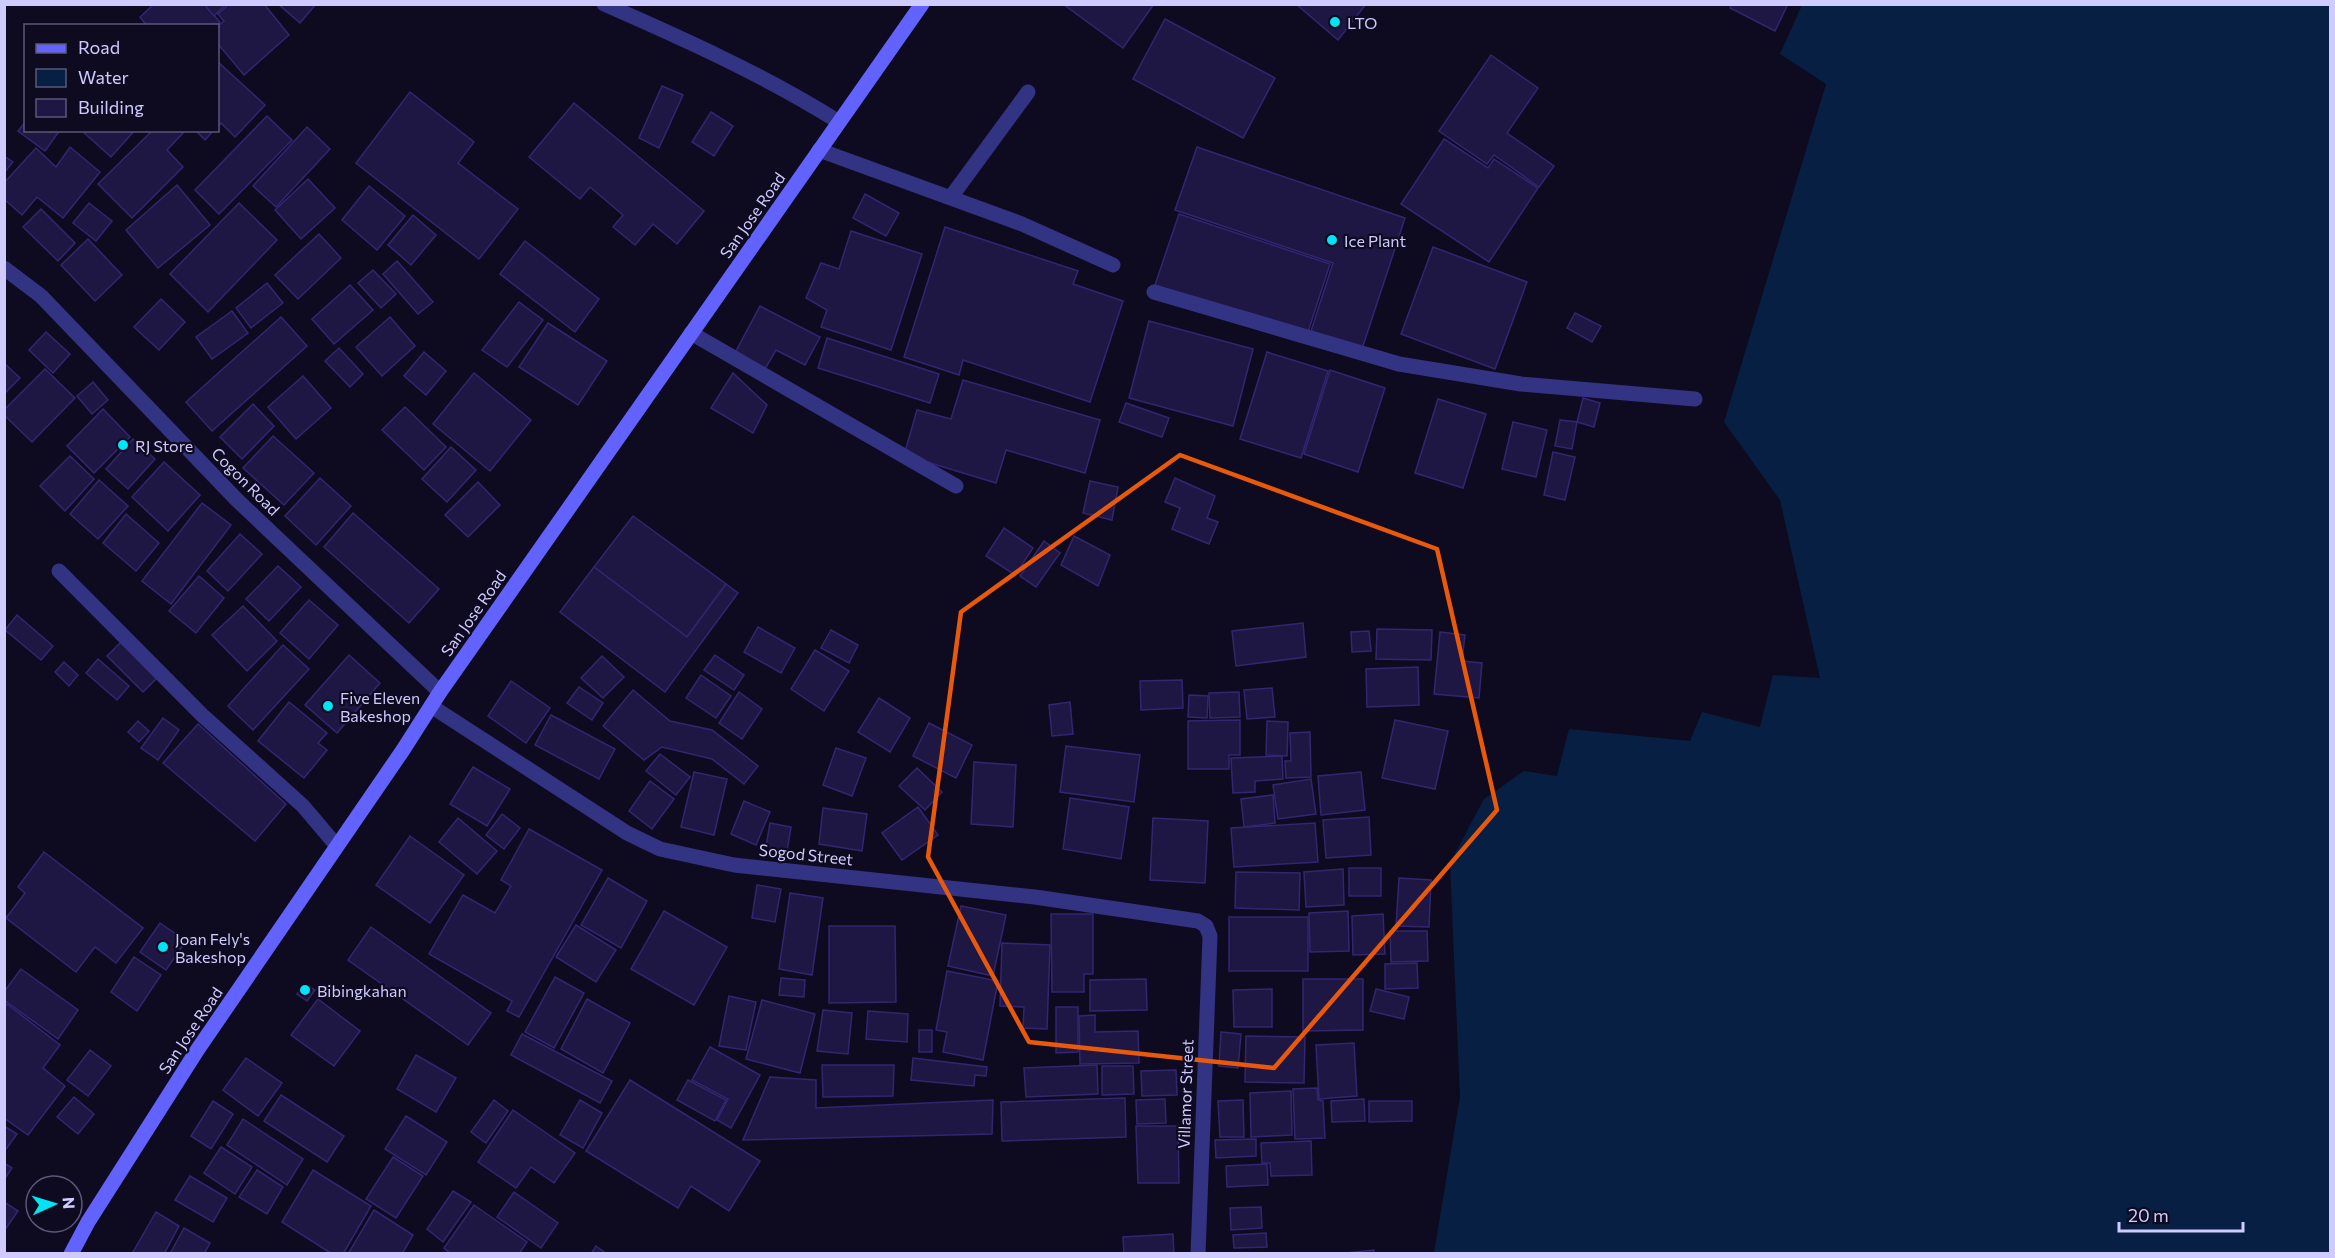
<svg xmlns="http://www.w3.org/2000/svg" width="2335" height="1258" viewBox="0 0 2335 1258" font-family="Commissioner,sans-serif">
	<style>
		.water { fill: #071f43 }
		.building { fill: #1e1643; stroke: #332671; stroke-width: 1.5 }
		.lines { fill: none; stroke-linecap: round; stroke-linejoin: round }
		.service { stroke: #333383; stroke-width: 15 }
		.minor { stroke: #333383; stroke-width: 15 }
		.tertiary { stroke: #333383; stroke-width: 15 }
		.secondary { stroke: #6263ff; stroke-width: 15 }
		.marked { fill: none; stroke: #e8590c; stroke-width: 4.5; stroke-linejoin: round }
		.poi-dot { fill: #00e4f6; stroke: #0e0b21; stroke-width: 2 }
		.labels { text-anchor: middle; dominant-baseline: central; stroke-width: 4.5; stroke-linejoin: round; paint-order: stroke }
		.poi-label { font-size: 16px; fill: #cfcbff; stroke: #0e0b21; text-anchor: start }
		.street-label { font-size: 16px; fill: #cfcbff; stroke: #0e0b21 }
	</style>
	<rect width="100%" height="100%" fill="#0e0b21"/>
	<polygon class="water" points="1802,5 2330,5 2330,1253 1434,1253 1460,1097 1450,863 1484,799 1524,771 1557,776 1569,729 1690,741 1702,712 1760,727 1773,675 1820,678 1780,500 1724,422 1826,84 1780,54"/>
	<g class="building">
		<polygon points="154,4 204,4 220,22 216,26 147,26 140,17"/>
		<polygon points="204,4 226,4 214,16"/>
		<polygon points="229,4 264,4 289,35 244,75 218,44 218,26 224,21 218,14"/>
		<polygon points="278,4 316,4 300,23"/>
		<polygon points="1063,4 1154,4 1123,48"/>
		<polygon points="1296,4 1366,4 1338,40"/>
		<polygon points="1732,4 1788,4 1775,31 1730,8"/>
		<polygon points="1165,19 1275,78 1243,138 1133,79"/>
		<polygon points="1491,55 1538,88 1507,133 1554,166 1539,187 1494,155 1487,164 1439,131"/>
		<polygon points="218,62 265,105 235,137 221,123 218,127"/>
		<polygon points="662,86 683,95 659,148 639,138"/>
		<polygon points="410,92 474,142 458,163 518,209 479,259 356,163"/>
		<polygon points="574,103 704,211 677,244 653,224 635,245 613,227 623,215 590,187 580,199 529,157"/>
		<polygon points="711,112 733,126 714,156 692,142"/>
		<polygon points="267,116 292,140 219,214 195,190"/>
		<polygon points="26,121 26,130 60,130 45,151 18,131"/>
		<polygon points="307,127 330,149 276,207 253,186"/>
		<polygon points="81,130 135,130 111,157"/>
		<polygon points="153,130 180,130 183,133 167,150 183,167 132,218 98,184"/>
		<polygon points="195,130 214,130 205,140"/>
		<polygon points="1444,139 1488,168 1494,159 1538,188 1489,262 1401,204"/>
		<polygon points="70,147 100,172 63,218 37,197 22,215 4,199 4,183 36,148 56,167"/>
		<polygon points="1197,147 1405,218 1362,349 1311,331 1333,263 1175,210"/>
		<polygon points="4,156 13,162 4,173"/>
		<polygon points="308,179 335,208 301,239 275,210"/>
		<polygon points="177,185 210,225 158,268 126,230"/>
		<polygon points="369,186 405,216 377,250 342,220"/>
		<polygon points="865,194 899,213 886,236 853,218"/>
		<polygon points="89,203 112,221 96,241 73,223"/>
		<polygon points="239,203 277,240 208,312 170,274"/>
		<polygon points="41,209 75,243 58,261 23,227"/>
		<polygon points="1179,214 1330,264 1307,335 1155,285"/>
		<polygon points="413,215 436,235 411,265 388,245"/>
		<polygon points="945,227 1078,271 1073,284 1123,301 1090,402 963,360 959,375 904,357"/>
		<polygon points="851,231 922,254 891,350 821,327 827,310 806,298 821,263 839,269"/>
		<polygon points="319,234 341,258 298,299 275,275"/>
		<polygon points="88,239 122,275 95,301 61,265"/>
		<polygon points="525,241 599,299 575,332 500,274"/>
		<polygon points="1433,247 1527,282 1495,369 1401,334"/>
		<polygon points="397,261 433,302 418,314 383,274"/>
		<polygon points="373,270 396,294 381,308 358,283"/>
		<polygon points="267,283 283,303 251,328 236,308"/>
		<polygon points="350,285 373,310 334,344 312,319"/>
		<polygon points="161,299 185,322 159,350 134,327"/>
		<polygon points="519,302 543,320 507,367 482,350"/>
		<polygon points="760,306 820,337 805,365 776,350 765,369 735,353"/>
		<polygon points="232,311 248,333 212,359 196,337"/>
		<polygon points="1575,313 1601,326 1592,342 1567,328"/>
		<polygon points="281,317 307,346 212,431 186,402"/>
		<polygon points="390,317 415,346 382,376 356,347"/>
		<polygon points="1149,321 1253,349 1233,426 1129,398"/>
		<polygon points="548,323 607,361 578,405 519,367"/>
		<polygon points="46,332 70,354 53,373 29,350"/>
		<polygon points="827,338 939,374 930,403 818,368"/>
		<polygon points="339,348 363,374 350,387 325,361"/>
		<polygon points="424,352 446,371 426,395 404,376"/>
		<polygon points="1267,352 1328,371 1301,458 1240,439"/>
		<polygon points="4,363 20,378 4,394"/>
		<polygon points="45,369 75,398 32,442 4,415 4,410"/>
		<polygon points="1330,370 1385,388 1358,472 1304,454"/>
		<polygon points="474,373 531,420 490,471 433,424"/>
		<polygon points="733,373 767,405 753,433 711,408"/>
		<polygon points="303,376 331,408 296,439 268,407"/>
		<polygon points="963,380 1100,420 1085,473 1006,450 996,483 904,455 917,410 951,419"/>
		<polygon points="93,382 108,400 92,414 77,396"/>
		<polygon points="1583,398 1600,403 1594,427 1577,422"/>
		<polygon points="1438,399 1486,414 1463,488 1415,473"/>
		<polygon points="1126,403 1169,418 1162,437 1119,422"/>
		<polygon points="253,404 274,426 242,459 220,437"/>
		<polygon points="405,407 446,447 424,470 382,430"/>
		<polygon points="103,409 130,437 94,473 67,446"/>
		<polygon points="1560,420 1577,422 1572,449 1555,446"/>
		<polygon points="1513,422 1547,430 1536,477 1502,469"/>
		<polygon points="273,436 314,473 284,505 243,468"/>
		<polygon points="133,439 155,459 128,489 106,469"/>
		<polygon points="451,447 476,470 447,502 422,479"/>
		<polygon points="1553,452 1575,457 1565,500 1544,495"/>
		<polygon points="70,456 94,479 65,511 40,486"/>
		<polygon points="164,462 200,495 168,531 132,497"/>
		<polygon points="320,478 351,506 316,545 285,516"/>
		<polygon points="1175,478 1215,496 1207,518 1218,522 1209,544 1172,529 1180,508 1165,502"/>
		<polygon points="99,480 128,506 98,539 70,514"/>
		<polygon points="1090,481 1118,487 1112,520 1083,513"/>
		<polygon points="478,482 500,505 468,537 445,515"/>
		<polygon points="202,503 231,525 171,604 142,581"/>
		<polygon points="353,513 439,589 409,623 324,547"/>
		<polygon points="126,514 159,543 136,571 103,543"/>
		<polygon points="633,516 726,584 687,637 594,567"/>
		<polygon points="1004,528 1033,548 1015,575 986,556"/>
		<polygon points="240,534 262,554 228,591 207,571"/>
		<polygon points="1074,536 1110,555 1098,586 1061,565"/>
		<polygon points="1044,541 1060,553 1036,587 1020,576"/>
		<polygon points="278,566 301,587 269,621 246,599"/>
		<polygon points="594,567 687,637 726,584 738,593 665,692 560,612"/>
		<polygon points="199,576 224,598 196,633 169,611"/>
		<polygon points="309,600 338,625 309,659 280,633"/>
		<polygon points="243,606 277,641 247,671 212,635"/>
		<polygon points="17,615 53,646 41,660 5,630"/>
		<polygon points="1303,623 1306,657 1236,666 1232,631"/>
		<polygon points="758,627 795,648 781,673 744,652"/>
		<polygon points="1377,629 1432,630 1431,660 1376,659"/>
		<polygon points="831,630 858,645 849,663 821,648"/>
		<polygon points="1369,631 1371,651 1352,652 1351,632"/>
		<polygon points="1440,632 1465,635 1462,661 1482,663 1479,698 1434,694"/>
		<polygon points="122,641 158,677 143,692 107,656"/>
		<polygon points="283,645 309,669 253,730 228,706"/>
		<polygon points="815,650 849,671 824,711 791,689"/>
		<polygon points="349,655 380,683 337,733 305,705"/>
		<polygon points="715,655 744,675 734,690 704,670"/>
		<polygon points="602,656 624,677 603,698 581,678"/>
		<polygon points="98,659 129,686 117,700 86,673"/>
		<polygon points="64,662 78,675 69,686 55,672"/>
		<polygon points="1418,667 1419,705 1367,707 1366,669"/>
		<polygon points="701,675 731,696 716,718 686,698"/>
		<polygon points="1182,680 1183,708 1141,710 1140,681"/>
		<polygon points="511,681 550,708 526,743 488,716"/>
		<polygon points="579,687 603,703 592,720 567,703"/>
		<polygon points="1272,688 1275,717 1247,719 1244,690"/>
		<polygon points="633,690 670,721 712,730 758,766 744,784 712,759 662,747 644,760 603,726"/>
		<polygon points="739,692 762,709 742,739 719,723"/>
		<polygon points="1239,692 1240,717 1210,718 1209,693"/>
		<polygon points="1189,695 1208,696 1207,718 1188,717"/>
		<polygon points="879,698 910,718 890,752 858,732"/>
		<polygon points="289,702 327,733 318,743 327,750 304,778 258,741"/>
		<polygon points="1070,702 1073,734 1052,736 1049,705"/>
		<polygon points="551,715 615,749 599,779 535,745"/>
		<polygon points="163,718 179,730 158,760 141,748"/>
		<polygon points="1240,720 1240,755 1229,755 1229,769 1188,769 1188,721"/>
		<polygon points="1395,720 1448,731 1435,789 1382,778"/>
		<polygon points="138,721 149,731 139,742 128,732"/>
		<polygon points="1267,721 1288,722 1287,756 1266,755"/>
		<polygon points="929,723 972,745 956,778 913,756"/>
		<polygon points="198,724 286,804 255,841 163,763"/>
		<polygon points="1310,732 1311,777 1286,778 1285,761 1291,761 1290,733"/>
		<polygon points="1066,746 1140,755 1134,802 1060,792"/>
		<polygon points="836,748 866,758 852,796 823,785"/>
		<polygon points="660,754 690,777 676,795 646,771"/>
		<polygon points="1282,756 1283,779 1255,781 1255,792 1233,793 1231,758"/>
		<polygon points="974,762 1016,765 1013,827 971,824"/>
		<polygon points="473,767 510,789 487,826 450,804"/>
		<polygon points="917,768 942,792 925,810 899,786"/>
		<polygon points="694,772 727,779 714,835 681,827"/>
		<polygon points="1361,772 1365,810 1321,815 1318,776"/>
		<polygon points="1311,779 1316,814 1278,819 1273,785"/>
		<polygon points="650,781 674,799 652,829 629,811"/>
		<polygon points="1273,795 1275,823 1244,827 1241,799"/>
		<polygon points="1070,798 1129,807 1121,859 1063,849"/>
		<polygon points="744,801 770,812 756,845 731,834"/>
		<polygon points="918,807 938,835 902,860 882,833"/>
		<polygon points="823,808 867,814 862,851 819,844"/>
		<polygon points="502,814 520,828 504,849 486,835"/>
		<polygon points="1369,817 1371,855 1326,858 1323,820"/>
		<polygon points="458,818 497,851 477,874 439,842"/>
		<polygon points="1153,818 1208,821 1205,883 1150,880"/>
		<polygon points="770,823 791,827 787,851 766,847"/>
		<polygon points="1315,823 1318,862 1234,867 1231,828"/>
		<polygon points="529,829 602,870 519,1017 507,1011 512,1001 429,954 463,895 495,913 511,886 501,880"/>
		<polygon points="410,836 464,875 430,923 376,885"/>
		<polygon points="44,852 143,928 116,963 95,947 76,972 6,918 25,893 18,887"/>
		<rect x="1349" y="868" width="32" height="28"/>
		<polygon points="1343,869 1344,905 1306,907 1304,872"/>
		<polygon points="1236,872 1300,873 1299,910 1235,908"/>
		<polygon points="608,878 647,901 621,948 581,925"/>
		<polygon points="1399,878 1431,880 1429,927 1396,926"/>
		<polygon points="757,885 781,889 775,922 752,918"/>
		<polygon points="790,893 823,898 812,975 779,969"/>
		<polygon points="961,906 1006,915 993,976 948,966"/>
		<polygon points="664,911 727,947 694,1005 631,969"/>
		<polygon points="1348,911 1349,951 1310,952 1309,913"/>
		<polygon points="1051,914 1093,914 1093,974 1084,974 1084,992 1052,992"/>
		<polygon points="1383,914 1385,954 1353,955 1352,916"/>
		<rect x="1229" y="917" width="79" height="54"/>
		<polygon points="160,923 186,941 166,970 140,952"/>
		<polygon points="576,925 616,950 596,982 556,957"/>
		<polygon points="829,926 895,926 896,1002 829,1003"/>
		<polygon points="371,927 491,1013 468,1045 348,960"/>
		<polygon points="1390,931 1427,931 1428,961 1391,962"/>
		<polygon points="1002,943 1050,945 1047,1029 1023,1028 1024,1007 1000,1006"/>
		<polygon points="134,957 161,975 137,1011 111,992"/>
		<polygon points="1417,963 1418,988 1385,989 1385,964"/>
		<polygon points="21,969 78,1010 58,1039 4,1000 4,992"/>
		<polygon points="947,971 998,981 983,1060 943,1052 947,1032 936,1030"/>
		<polygon points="555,977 584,993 554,1048 525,1032"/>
		<polygon points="781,978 805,980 804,997 779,995"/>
		<polygon points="1146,979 1147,1010 1090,1011 1090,980"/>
		<polygon points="1303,979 1363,979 1363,1030 1303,1031"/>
		<polygon points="304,984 315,990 307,1001 297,994"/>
		<polygon points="1272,989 1272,1027 1234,1027 1233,990"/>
		<polygon points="1376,989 1409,997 1404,1019 1370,1011"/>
		<polygon points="729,996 756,1002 746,1050 719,1046"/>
		<polygon points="318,999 360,1031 334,1066 291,1035"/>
		<polygon points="587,999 630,1023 603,1073 561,1049"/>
		<polygon points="762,1000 815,1014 800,1073 746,1059"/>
		<polygon points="7,1004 60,1045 43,1068 65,1086 28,1135 4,1118 4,1008"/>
		<polygon points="1056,1007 1078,1007 1078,1052 1056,1053"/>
		<polygon points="823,1010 852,1013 848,1054 817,1051"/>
		<polygon points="868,1011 908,1014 907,1042 866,1039"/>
		<polygon points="1095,1015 1095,1032 1138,1031 1139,1063 1080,1064 1079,1016"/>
		<rect x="919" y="1030" width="13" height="22"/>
		<polygon points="1221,1032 1241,1034 1238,1068 1219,1066"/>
		<polygon points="522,1034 612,1081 600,1103 511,1055"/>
		<polygon points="1246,1036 1305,1037 1304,1083 1245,1082"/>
		<polygon points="1354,1043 1357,1096 1319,1099 1316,1045"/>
		<polygon points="710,1047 760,1075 731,1128 717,1120 728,1099 692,1080"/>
		<polygon points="90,1050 111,1066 88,1096 67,1080"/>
		<polygon points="416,1055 456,1078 436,1112 397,1089"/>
		<polygon points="246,1058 282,1083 258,1116 223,1090"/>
		<polygon points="913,1058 987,1067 986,1076 975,1075 974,1086 911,1080"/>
		<polygon points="822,1065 894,1065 893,1096 823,1097"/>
		<polygon points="1097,1065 1098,1094 1026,1097 1024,1068"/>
		<polygon points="1102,1066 1133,1066 1134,1094 1102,1095"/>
		<polygon points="1176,1070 1177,1095 1142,1096 1141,1071"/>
		<polygon points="770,1077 816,1080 816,1108 993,1100 992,1134 743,1140"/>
		<polygon points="630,1080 760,1161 729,1211 691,1186 678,1208 586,1151"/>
		<polygon points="688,1080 726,1100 715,1121 677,1100"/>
		<polygon points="1317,1088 1318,1100 1323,1101 1325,1138 1295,1139 1293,1089"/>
		<polygon points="1291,1091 1292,1135 1251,1137 1250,1093"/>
		<polygon points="281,1095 344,1136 327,1162 264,1121"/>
		<polygon points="74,1097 94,1114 78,1134 57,1117"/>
		<polygon points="1125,1098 1126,1137 1002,1141 1001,1102"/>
		<polygon points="1165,1099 1166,1123 1137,1124 1136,1100"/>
		<polygon points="1364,1099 1365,1121 1332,1122 1331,1101"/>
		<polygon points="494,1100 508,1111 486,1143 471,1132"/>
		<polygon points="580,1100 602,1113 583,1148 560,1135"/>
		<polygon points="1243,1100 1244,1137 1220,1137 1218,1101"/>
		<polygon points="213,1101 233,1114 211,1149 191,1136"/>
		<polygon points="1369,1101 1412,1101 1412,1121 1369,1122"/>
		<polygon points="513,1110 575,1153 554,1183 531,1167 516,1188 478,1162"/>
		<polygon points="406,1116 447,1142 426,1175 385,1149"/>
		<polygon points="243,1119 303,1159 287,1185 227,1145"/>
		<polygon points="4,1126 17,1134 4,1152"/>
		<polygon points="1136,1126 1178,1126 1179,1183 1138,1183"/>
		<polygon points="1256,1139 1256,1156 1216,1158 1215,1140"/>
		<polygon points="1311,1141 1312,1175 1271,1176 1270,1163 1262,1163 1261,1143"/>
		<polygon points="221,1147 252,1167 235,1194 204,1173"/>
		<polygon points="393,1157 423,1176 396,1218 366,1199"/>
		<polygon points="4,1163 12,1168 4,1180"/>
		<polygon points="1267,1164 1268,1185 1227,1187 1226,1166"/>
		<polygon points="257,1170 283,1187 267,1214 239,1197"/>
		<polygon points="313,1170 371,1206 343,1254 332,1254 282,1222"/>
		<polygon points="190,1176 227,1198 213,1222 175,1200"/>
		<polygon points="453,1191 471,1202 443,1242 427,1229"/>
		<polygon points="514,1192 558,1223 541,1248 497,1217"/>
		<polygon points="4,1202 18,1211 4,1231"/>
		<polygon points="474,1205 527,1242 519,1254 451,1254 444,1248"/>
		<polygon points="1261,1207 1262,1228 1231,1230 1230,1208"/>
		<polygon points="374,1210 413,1235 402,1254 348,1254"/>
		<polygon points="156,1212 179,1226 164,1254 136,1254 133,1252"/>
		<polygon points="184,1228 210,1243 204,1254 170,1254"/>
		<polygon points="1266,1233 1267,1247 1234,1248 1233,1235"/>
		<polygon points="1173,1234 1174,1254 1124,1254 1123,1237"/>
		<polygon points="596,1246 607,1254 591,1254"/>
		<polygon points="1374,1250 1374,1254 1335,1254"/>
	</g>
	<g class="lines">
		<g class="service">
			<path d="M604,4c82,36 160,71 235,118"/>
			<polyline points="819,150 1022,224 1113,265"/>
			<polyline points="951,197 1028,92"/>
			<polyline points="1154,292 1399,364 1521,384 1695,399"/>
			<polyline points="691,333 956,486"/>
			<polyline points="59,571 202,715 303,806 336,845"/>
		</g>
		<polyline class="minor" points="431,706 627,833 660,849 734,865 1035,897 1198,921 1206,926 1210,936 1198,1254"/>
		<polyline class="tertiary" points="4,268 41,296 237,500 440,692"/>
		<polyline class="secondary" points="71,1254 88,1222 198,1049 403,750 440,692 922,4"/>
	</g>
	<path class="marked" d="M1180,455l257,94 60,261 -223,258 -245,-26 -101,-185 33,-245z"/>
	<g class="poi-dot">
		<circle cx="1335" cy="22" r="6"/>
		<circle cx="1332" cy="240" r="6"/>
		<circle cx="123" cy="445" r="6"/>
		<circle cx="328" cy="706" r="6"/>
		<circle cx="163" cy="947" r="6"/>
		<circle cx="305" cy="990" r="6"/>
	</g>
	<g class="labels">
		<g class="poi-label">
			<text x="1347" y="22">LTO</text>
			<text x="1344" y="240">Ice Plant</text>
			<text x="135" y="445">RJ Store</text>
			<text x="340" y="697">Five Eleven<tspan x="340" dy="18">Bakeshop</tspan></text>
			<text x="175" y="938">Joan Fely's<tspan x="175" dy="18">Bakeshop</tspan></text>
			<text x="317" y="990">Bibingkahan</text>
		</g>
		<g class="street-label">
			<text transform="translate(752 215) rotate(-55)">San Jose Road</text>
			<text transform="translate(246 481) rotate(45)">Cogon Road</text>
			<text transform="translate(473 613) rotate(-55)">San Jose Road</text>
			<text transform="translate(806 854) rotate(6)">Sogod Street</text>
			<text transform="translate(190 1030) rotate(-56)">San Jose Road</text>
			<text transform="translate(1185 1094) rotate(-88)">Villamor Street</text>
		</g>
	</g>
	<rect width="2335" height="1258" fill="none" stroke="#cfcbff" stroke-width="12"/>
	<rect x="24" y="24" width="195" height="108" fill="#0e0b21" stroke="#5b587a" stroke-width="1.5"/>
	<rect x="36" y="44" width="30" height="9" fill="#6263ff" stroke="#5b587a" stroke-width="1.5"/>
	<text x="78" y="54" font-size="18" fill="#cfcbff">Road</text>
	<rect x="36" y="69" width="30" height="18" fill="#071f43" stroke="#5b587a" stroke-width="1.5"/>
	<text x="78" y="84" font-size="18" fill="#cfcbff">Water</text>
	<rect x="36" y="99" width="30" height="18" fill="#1e1643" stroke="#5b587a" stroke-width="1.5"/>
	<text x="78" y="114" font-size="18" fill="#cfcbff">Building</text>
	<g transform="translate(54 1204) rotate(86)"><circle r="28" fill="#0e0b21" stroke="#5b587a" stroke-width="1.5"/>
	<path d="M0-4.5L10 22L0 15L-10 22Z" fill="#00e4f6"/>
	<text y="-9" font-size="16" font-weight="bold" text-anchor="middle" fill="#cfcbff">N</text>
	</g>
	<path d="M2119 1222v9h124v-9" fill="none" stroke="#cfcbff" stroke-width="3"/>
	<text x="2128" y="1222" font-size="18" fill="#cfcbff" stroke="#0e0b21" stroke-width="4.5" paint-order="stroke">20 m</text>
</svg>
